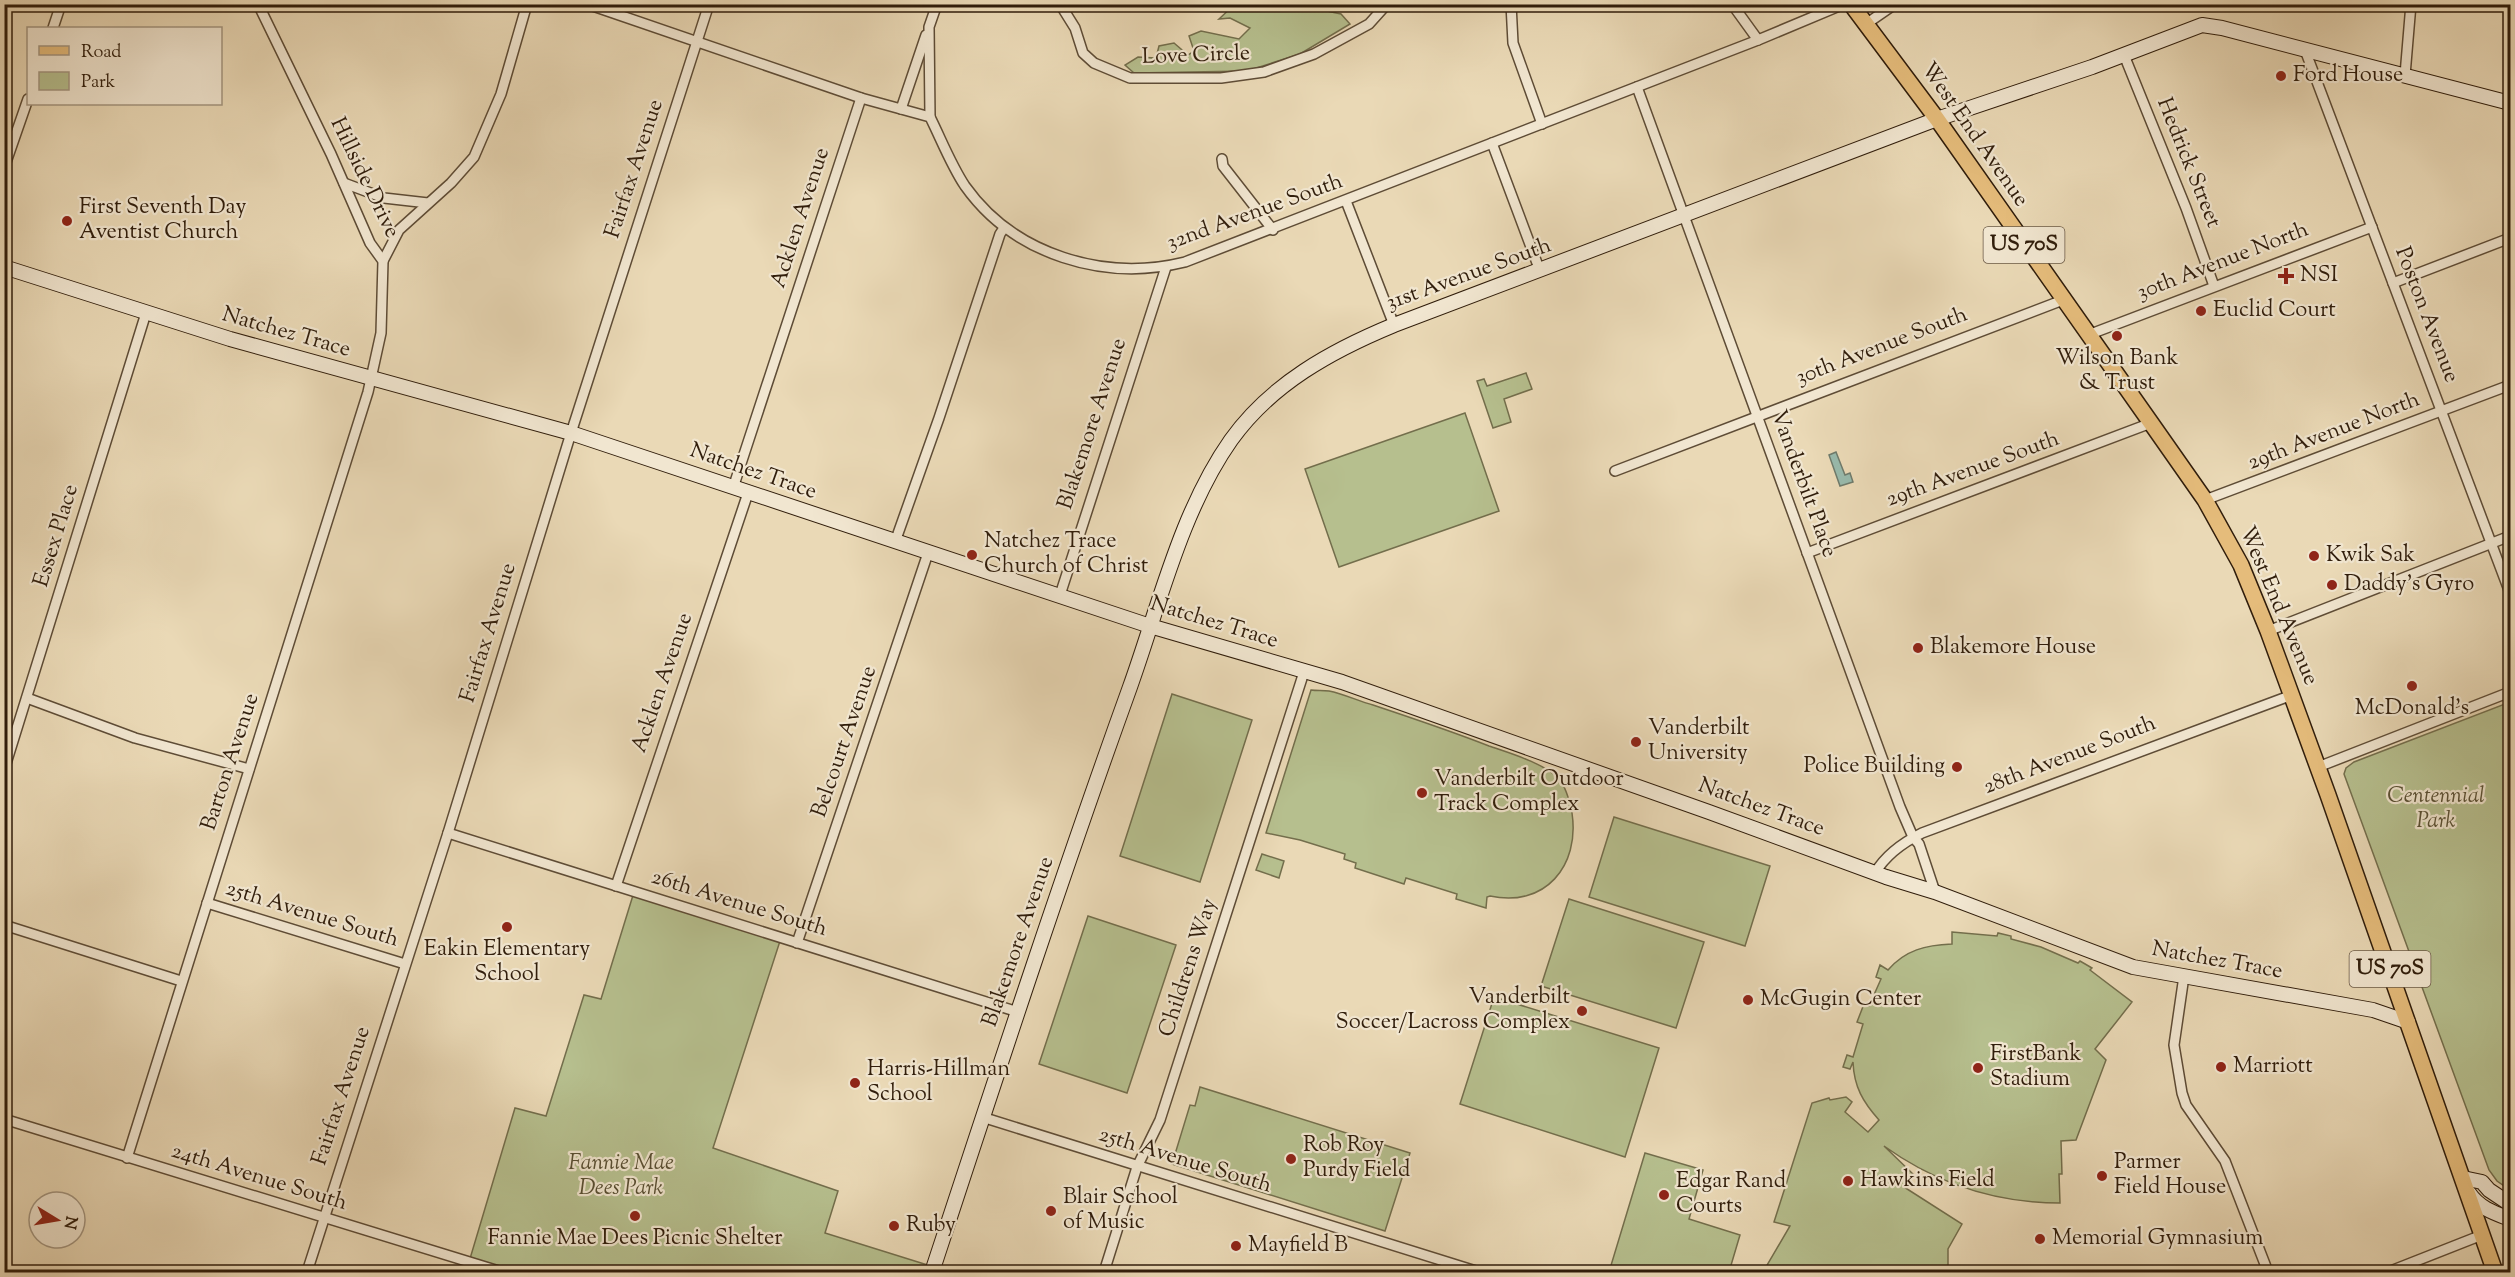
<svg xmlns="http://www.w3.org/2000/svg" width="2515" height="1277" viewBox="0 0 2515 1277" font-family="'Sorts Mill Goudy',serif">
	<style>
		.green { fill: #b6bf8e; stroke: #736e4c; stroke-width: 1.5 }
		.water { fill: #98baac; stroke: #6e7b6c; stroke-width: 1.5 }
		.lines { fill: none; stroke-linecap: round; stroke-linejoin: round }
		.minor-casing { stroke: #5e4c36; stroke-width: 12 }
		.secondary-casing { stroke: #301d0b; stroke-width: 16 }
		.primary-casing { stroke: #301d0b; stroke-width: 18 }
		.minor { stroke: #f1e6d0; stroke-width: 9 }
		.secondary { stroke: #f1e6d0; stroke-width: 14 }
		.primary { stroke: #e5bc7b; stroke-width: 15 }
		.poi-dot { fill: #8f2418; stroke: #f1e6d0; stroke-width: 2 }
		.labels { text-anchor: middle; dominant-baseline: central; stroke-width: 4.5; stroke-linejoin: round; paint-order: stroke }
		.shield { fill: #f1e6d0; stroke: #6a5946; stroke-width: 1.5 }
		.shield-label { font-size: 21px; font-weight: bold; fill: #301d0b }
		.street-label { font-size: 22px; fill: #301d0b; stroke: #f1e6d0 }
		.poi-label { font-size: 22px; fill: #301d0b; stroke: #f1e6d0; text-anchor: start }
		.park-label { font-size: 22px; font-style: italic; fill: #584e32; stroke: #f1e6d0 }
	</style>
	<rect width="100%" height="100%" fill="#ead9b6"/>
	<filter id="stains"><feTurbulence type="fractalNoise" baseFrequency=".00333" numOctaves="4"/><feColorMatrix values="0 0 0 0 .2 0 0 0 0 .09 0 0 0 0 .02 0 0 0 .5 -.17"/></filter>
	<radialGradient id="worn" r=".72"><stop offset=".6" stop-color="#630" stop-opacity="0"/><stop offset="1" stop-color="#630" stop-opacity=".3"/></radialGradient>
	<g class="green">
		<polygon points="1234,5 1325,5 1327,11 1341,14 1350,24 1300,54 1247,71 1134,73 1125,65 1138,57 1156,58 1159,46 1174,43 1188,55 1194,51 1189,36 1201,31 1239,39 1250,28 1230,18 1219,19"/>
		<polygon points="1526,373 1532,389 1504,399 1511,422 1493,428 1477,381 1484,379 1487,386"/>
		<polygon points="1465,413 1499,511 1339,567 1305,469"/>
		<path d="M1311,690c6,1 12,0 18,1 15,3 29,10 44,14 39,13 78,26 116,41 20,7 55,17 70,33 7,8 11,24 13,34 8,53 -27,95 -82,83l-3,1 -1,11 -30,-9 1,-5 -51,-16 -2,6 -49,-16 1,-5 -12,-4 1,-5 -45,-14 -34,-7z"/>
		<polygon points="1172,694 1252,720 1200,882 1120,856"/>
		<polygon points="2510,702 2510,1190 2497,1181 2489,1170 2344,774 2346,768 2354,762"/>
		<polygon points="1614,817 1770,866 1745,946 1589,897"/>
		<polygon points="1262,854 1284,861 1279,878 1256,870"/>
		<polygon points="634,892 781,938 713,1148 838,1191 825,1233 934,1267 932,1272 502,1272 469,1262 515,1108 546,1116 584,995 601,999"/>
		<polygon points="1569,899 1704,942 1676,1028 1541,986"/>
		<polygon points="1088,916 1176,945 1127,1093 1039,1064"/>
		<path d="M1952,932l45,4 1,-3 13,3v3l30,8 37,16 2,-2 12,7 -2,2 42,32 -37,47 11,11 -30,80 -15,1 1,33h-3l1,29c-65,0 -123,-19 -176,-57l30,29 -10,12 58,37 -14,25v23h-185l27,-46 -16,-4 38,-119 17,-5 1,2 16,-3 6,5 -7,10 23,20 11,-12c-16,-18 -25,-33 -26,-58l-3,7 -7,-2 4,-12 6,2 10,-33 -6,-2 7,-18 5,2 12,-27 -5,-2 4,-12 8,5c17,-20 38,-25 64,-26z"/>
		<polygon points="1494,997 1659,1048 1625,1157 1460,1104"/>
		<polygon points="1200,1087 1410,1153 1385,1231 1172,1164 1190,1105 1195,1106"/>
		<polygon points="1645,1153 1703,1170 1689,1219 1740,1235 1729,1272 1609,1272"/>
	</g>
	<polygon class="water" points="1836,452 1845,475 1850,473 1853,482 1840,486 1829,455"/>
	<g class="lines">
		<g class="minor-casing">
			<g id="minor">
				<path d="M587,4l274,94 69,19c11,22 21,48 35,69 49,69 139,96 220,76l573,-222 86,-36"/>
				<polyline points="1060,4 1075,28 1083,53 1094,63 1130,78 1221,78 1264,72 1314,54 1369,24 1387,4"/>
				<polyline points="1511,4 1513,43 1542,124"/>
				<polyline points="1732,4 1758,40"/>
				<polyline points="1866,24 1895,4"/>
				<polyline points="53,28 61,4"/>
				<polyline points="2305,50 2510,593"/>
				<polyline points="2124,55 2186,208 2214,286"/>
				<polyline points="2405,75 2411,4"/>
				<polyline points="1637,87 1900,807 1913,837 1919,844 1935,892"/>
				<polyline points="901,109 926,35"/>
				<polyline points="930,117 929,27 937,4"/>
				<polyline points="1492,143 1540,271"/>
				<polyline points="1222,159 1223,166 1273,230"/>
				<polyline points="4,168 28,99"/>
				<polyline points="344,183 384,198 428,203"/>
				<polyline points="1346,201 1394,325"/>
				<polyline points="383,261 399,230 451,183 474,157 501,94 527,4"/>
				<polyline points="2393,283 2510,238"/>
				<polyline points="2088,335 2372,227"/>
				<polyline points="1615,471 2063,300"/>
				<polyline points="733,488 861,98"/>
				<polyline points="2205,500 2510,385"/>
				<polyline points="895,542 939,418 1000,234 1004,228"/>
				<polyline points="1807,553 2151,423"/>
				<polyline points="1060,595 1166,267"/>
				<polyline points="2268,631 2510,536"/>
				<polyline points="27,698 135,738 249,769"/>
				<polyline points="2318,767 2510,692"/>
				<polyline points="4,770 146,313"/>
				<polyline points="448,833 1018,1012"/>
				<path d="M1875,873c10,-17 29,-31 47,-40l370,-138"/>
				<polyline points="616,886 748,493"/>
				<polyline points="207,903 405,964"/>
				<polyline points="4,925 181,981"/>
				<polyline points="797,943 928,553"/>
				<polyline points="2184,976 2174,1045 2182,1093 2186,1105 2225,1161 2268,1272"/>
				<polyline points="982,1117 1479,1272"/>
				<polyline points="4,1119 502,1272"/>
				<polyline points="127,1158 368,392 381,333 383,261 370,243 331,154 258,4"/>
				<polyline points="307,1272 448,833 571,433 709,4"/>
				<polyline points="1104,1272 1137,1167 1160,1120 1304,672"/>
				<polyline points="2388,1272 2482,1235"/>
			</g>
		</g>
		<g class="secondary-casing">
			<g id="secondary">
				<polyline points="4,267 230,339 571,433 1150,626 1342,682 1709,812 1886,877 1935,892 2133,967 2373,1010 2408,1022"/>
				<polyline points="2463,1178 2482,1182 2489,1190 2510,1204"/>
				<path d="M2469,1193c10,15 25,20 41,26"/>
				<path d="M932,1272c64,-195 128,-391 198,-585 29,-81 51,-176 101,-247 40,-56 100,-89 163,-115l543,-206 155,-52 110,-42 20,3 288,75"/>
			</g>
		</g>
		<g class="primary-casing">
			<polyline id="primary" points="1851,4 1937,119 2151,423 2205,500 2241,565 2268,631 2328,795 2495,1272"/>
		</g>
		<use href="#minor" class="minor"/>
		<use href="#secondary" class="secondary"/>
		<use href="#primary" class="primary"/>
	</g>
	<g class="poi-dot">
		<circle cx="2281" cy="76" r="6"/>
		<circle cx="67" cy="221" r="6"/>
		<path d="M2283 267h6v6h6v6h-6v6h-6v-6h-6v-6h6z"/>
		<circle cx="2201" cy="311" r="6"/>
		<circle cx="2117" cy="336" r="6"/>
		<circle cx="972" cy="555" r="6"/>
		<circle cx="2314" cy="556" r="6"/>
		<circle cx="2332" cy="585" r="6"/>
		<circle cx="1918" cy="648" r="6"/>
		<circle cx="2412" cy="686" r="6"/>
		<circle cx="1636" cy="742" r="6"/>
		<circle cx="1957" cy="767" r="6"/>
		<circle cx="1422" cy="793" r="6"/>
		<circle cx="507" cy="927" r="6"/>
		<circle cx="1748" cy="1000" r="6"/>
		<circle cx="1582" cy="1011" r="6"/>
		<circle cx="2221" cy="1067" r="6"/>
		<circle cx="1978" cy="1068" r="6"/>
		<circle cx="855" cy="1083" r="6"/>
		<circle cx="1291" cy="1159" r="6"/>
		<circle cx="2102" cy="1176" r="6"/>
		<circle cx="1848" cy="1181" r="6"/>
		<circle cx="1664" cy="1195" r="6"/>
		<circle cx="1051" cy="1211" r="6"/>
		<circle cx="635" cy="1216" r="6"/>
		<circle cx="894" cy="1226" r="6"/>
		<circle cx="2040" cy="1239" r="6"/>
		<circle cx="1236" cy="1246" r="6"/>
	</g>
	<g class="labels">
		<g class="shield">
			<rect x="1983.5" y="227" width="81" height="36" rx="4.5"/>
			<rect x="2349.5" y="951" width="81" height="36" rx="4.5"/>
		</g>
		<g class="shield-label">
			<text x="2024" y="245">US 70S</text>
			<text x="2390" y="969">US 70S</text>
		</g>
		<g class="street-label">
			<text transform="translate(1196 56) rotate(-2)">Love Circle</text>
			<text transform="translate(1974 135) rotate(55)">West End Avenue</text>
			<text transform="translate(2188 163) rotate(68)">Hedrick Street</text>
			<text transform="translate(635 169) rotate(-72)">Fairfax Avenue</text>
			<text transform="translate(364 178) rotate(64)">Hillside Drive</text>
			<text transform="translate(1255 213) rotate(-20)">32nd Avenue South</text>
			<text transform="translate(801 218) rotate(-72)">Acklen Avenue</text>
			<text transform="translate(2223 262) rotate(-21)">30th Avenue North</text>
			<text transform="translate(1469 275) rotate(-20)">31st Avenue South</text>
			<text transform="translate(2426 315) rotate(69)">Poston Avenue</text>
			<text transform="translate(286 333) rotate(16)">Natchez Trace</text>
			<text transform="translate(1882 347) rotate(-21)">30th Avenue South</text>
			<text transform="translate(1093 424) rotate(-72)">Blakemore Avenue</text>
			<text transform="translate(2334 432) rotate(-21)">29th Avenue North</text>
			<text transform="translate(1973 470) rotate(-20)">29th Avenue South</text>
			<text transform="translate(753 472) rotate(19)">Natchez Trace</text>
			<text transform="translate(1803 484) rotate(70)">Vanderbilt Place</text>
			<text transform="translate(57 536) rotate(-73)">Essex Place</text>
			<text transform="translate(2278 606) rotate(67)">West End Avenue</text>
			<text transform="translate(1214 623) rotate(17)">Natchez Trace</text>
			<text transform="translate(489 633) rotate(-73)">Fairfax Avenue</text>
			<text transform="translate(663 683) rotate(-71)">Acklen Avenue</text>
			<text transform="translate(845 742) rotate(-71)">Belcourt Avenue</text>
			<text transform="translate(2070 756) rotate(-21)">28th Avenue South</text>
			<text transform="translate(231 762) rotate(-72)">Barton Avenue</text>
			<text transform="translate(1761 808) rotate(20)">Natchez Trace</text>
			<text transform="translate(739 904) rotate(17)">26th Avenue South</text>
			<text transform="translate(312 915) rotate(17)">25th Avenue South</text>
			<text transform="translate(1019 942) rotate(-71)">Blakemore Avenue</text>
			<text transform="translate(2217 961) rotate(10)">Natchez Trace</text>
			<text transform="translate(1189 968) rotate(-72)">Childrens Way</text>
			<text transform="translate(342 1096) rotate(-72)">Fairfax Avenue</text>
			<text transform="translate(1185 1161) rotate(17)">25th Avenue South</text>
			<text transform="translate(259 1178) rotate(17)">24th Avenue South</text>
		</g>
		<g class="poi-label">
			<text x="2293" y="76">Ford House</text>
			<text x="79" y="208">First Seventh Day<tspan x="79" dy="25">Aventist Church</tspan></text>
			<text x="2300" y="276">NSI</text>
			<text x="2213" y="311">Euclid Court</text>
			<text x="2117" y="359" text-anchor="middle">Wilson Bank<tspan x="2117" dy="25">&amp; Trust</tspan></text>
			<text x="984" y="542">Natchez Trace<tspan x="984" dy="25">Church of Christ</tspan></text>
			<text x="2326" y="556">Kwik Sak</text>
			<text x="2344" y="585">Daddy's Gyro</text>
			<text x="1930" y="648">Blakemore House</text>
			<text x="2412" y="709" text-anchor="middle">McDonald's</text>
			<text x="1648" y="729">Vanderbilt<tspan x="1648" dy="25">University</tspan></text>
			<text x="1945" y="767" text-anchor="end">Police Building</text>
			<text x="1434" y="780">Vanderbilt Outdoor<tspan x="1434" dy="25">Track Complex</tspan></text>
			<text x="507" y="950" text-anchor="middle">Eakin Elementary<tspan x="507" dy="25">School</tspan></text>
			<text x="1570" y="998" text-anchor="end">Vanderbilt<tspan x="1570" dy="25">Soccer/Lacross Complex</tspan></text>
			<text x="1760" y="1000">McGugin Center</text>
			<text x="1990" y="1055">FirstBank<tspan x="1990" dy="25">Stadium</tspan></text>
			<text x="2233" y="1067">Marriott</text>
			<text x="867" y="1070">Harris-Hillman<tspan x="867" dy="25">School</tspan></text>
			<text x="1303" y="1146">Rob Roy<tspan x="1303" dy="25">Purdy Field</tspan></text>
			<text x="2114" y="1163">Parmer<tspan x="2114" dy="25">Field House</tspan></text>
			<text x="1860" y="1181">Hawkins Field</text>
			<text x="1676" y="1182">Edgar Rand<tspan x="1676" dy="25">Courts</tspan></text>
			<text x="1063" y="1198">Blair School<tspan x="1063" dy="25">of Music</tspan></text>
			<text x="906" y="1226">Ruby</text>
			<text x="635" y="1239" text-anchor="middle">Fannie Mae Dees Picnic Shelter</text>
			<text x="2052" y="1239">Memorial Gymnasium</text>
			<text x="1248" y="1246">Mayfield B</text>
		</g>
		<g class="park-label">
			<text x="2436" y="797">Centennial<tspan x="2436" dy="25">Park</tspan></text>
			<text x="621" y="1164">Fannie Mae<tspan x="621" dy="25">Dees Park</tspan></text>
		</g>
	</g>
	<rect width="2515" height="1277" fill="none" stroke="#ead9b6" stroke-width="24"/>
	<rect x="6" y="6" width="2503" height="1265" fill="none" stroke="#301d0b" stroke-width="3"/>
	<rect x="12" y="12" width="2491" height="1253" fill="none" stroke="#301d0b" stroke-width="1.5"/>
	<rect x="27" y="27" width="195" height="78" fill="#f1e6d0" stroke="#a49681" stroke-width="1.5"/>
	<rect x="39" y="46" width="30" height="9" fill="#e5bc7b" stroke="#a49681" stroke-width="1.5"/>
	<text x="81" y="57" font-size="18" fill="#301d0b">Road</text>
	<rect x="39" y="72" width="30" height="18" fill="#b6bf8e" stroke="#a49681" stroke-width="1.5"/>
	<text x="81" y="87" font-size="18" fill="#301d0b">Park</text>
	<g transform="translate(57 1220) rotate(101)"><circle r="28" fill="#f1e6d0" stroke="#a49681" stroke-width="1.5"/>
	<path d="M0-4.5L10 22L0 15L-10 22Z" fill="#8f2418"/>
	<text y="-9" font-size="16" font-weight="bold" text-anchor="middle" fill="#301d0b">N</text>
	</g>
	<rect width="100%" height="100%" filter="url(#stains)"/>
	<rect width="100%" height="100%" fill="url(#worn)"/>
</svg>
